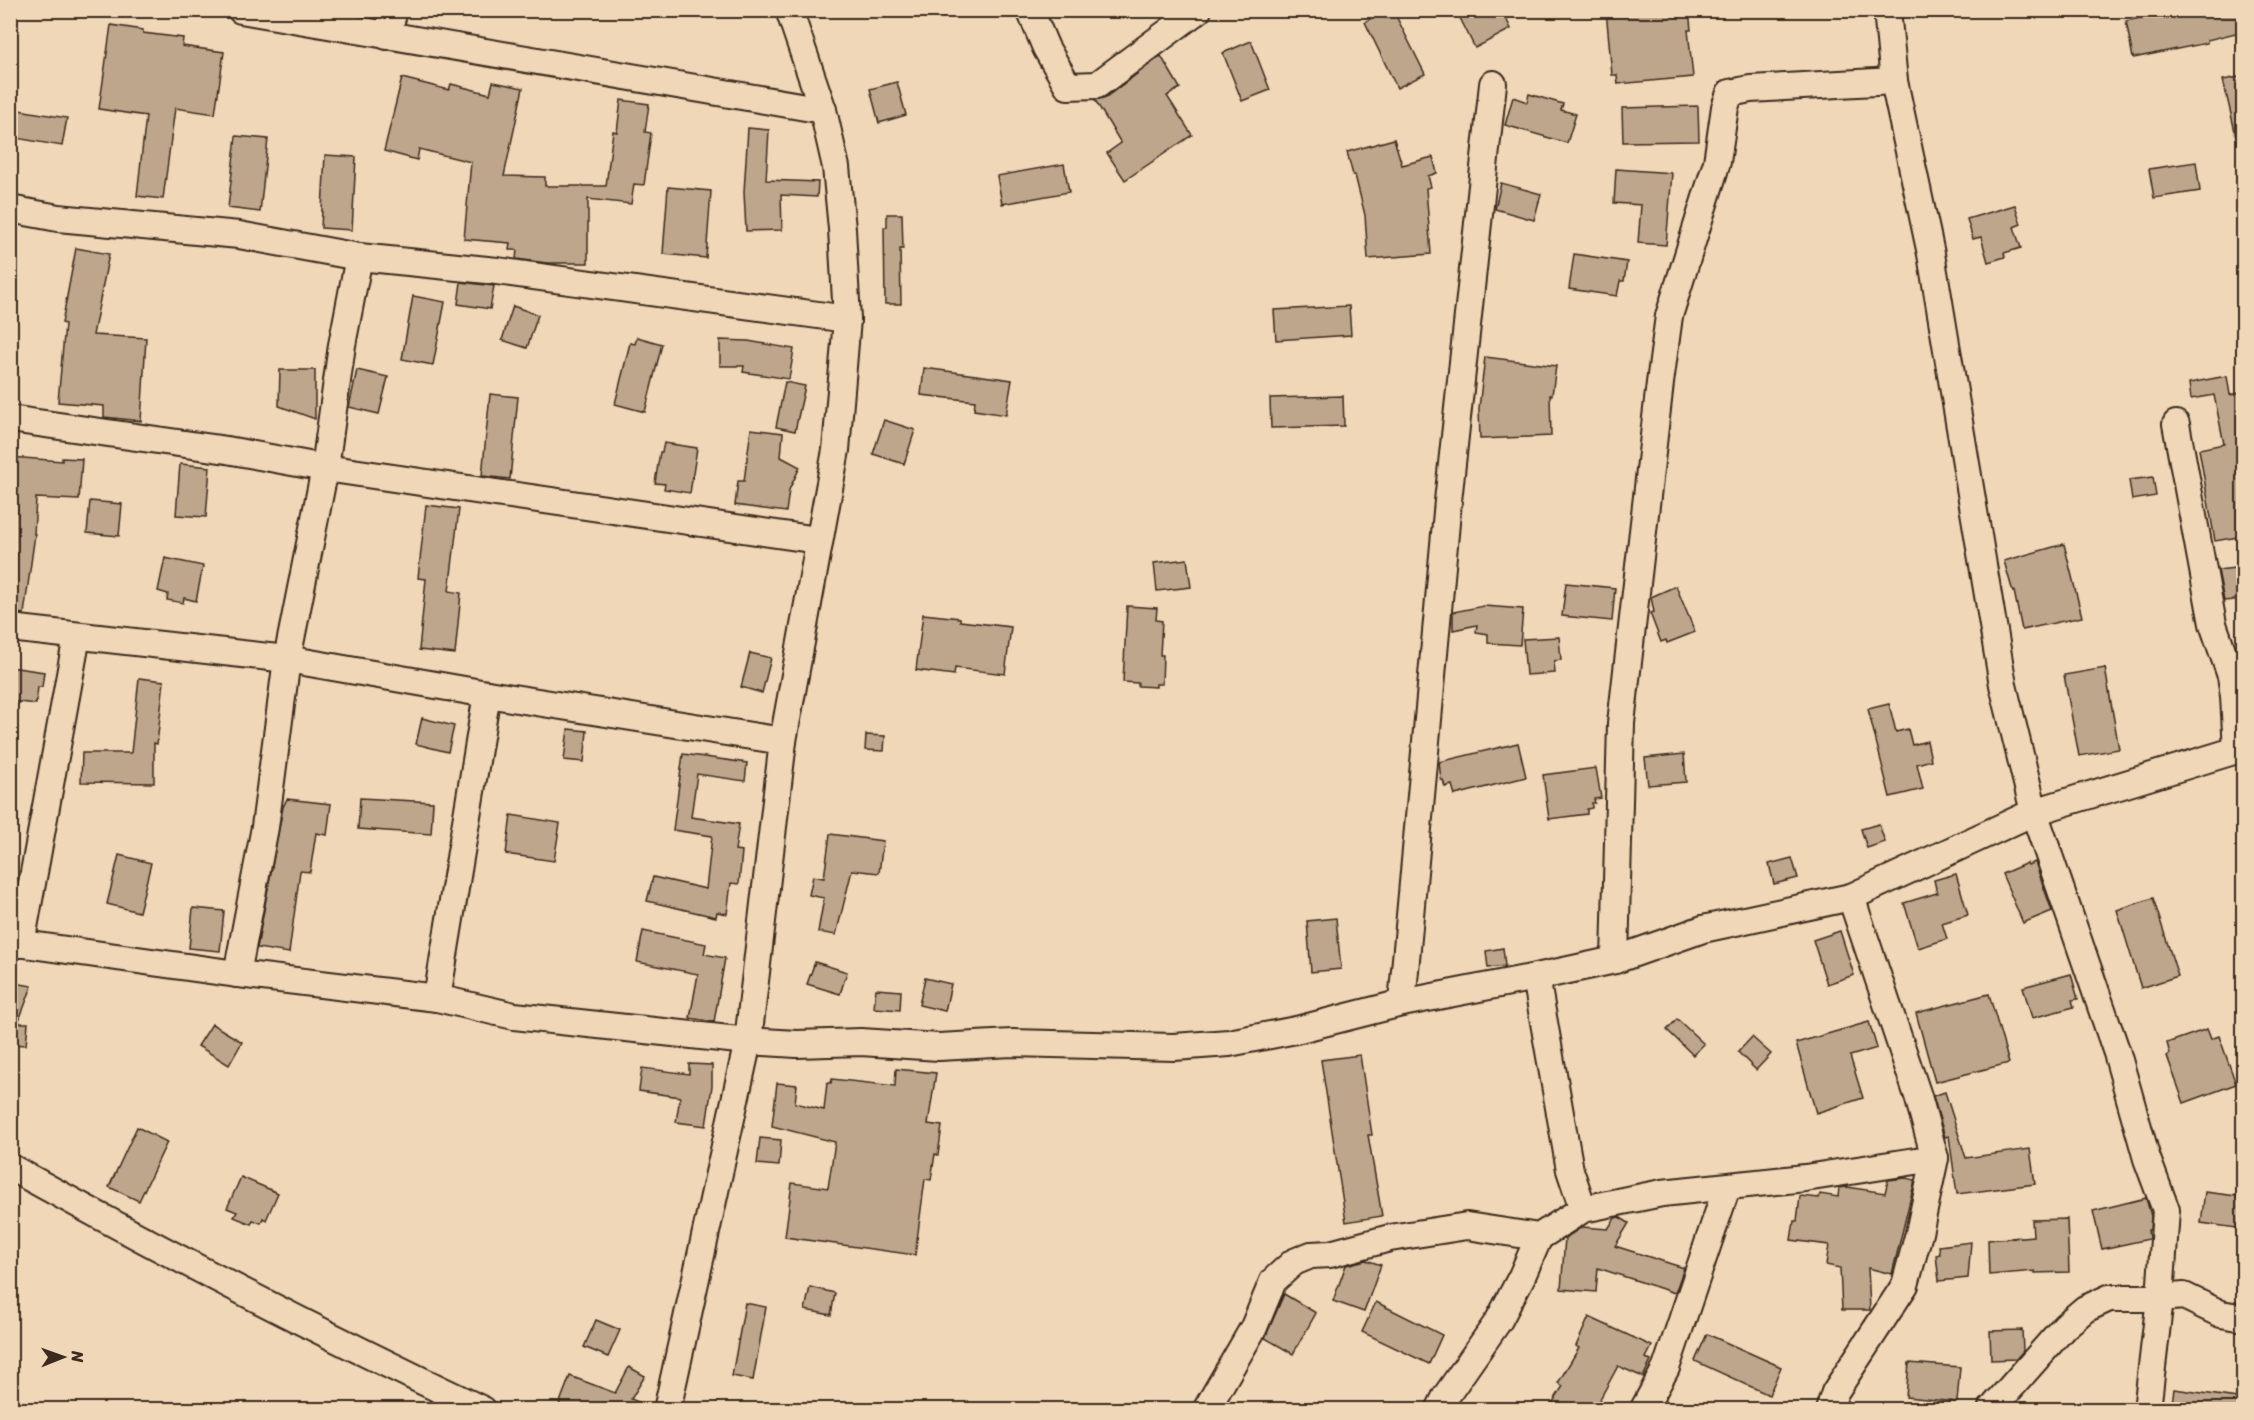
<svg xmlns="http://www.w3.org/2000/svg" width="2254" height="1420" viewBox="0 0 2254 1420" font-family="Sriracha,sans-serif">
	<style>
		.building { fill: #bda68c; stroke: #3b2a1e; stroke-width: 1.5 }
		.lines { fill: none; stroke-linecap: round; stroke-linejoin: round }
		.minor-casing { stroke: #3b2a1e; stroke-width: 30 }
		.minor { stroke: #efd7b7; stroke-width: 26 }
	</style>
	<rect width="100%" height="100%" fill="#efd7b7"/>
	<filter id="ink" filterUnits="userSpaceOnUse"><feTurbulence type="fractalNoise" baseFrequency=".0167" numOctaves="2"/><feDisplacementMap in="SourceGraphic" scale="12" xChannelSelector="R" yChannelSelector="G"/><feConvolveMatrix kernelMatrix="1 2 1 2 8 2 1 2 1" color-interpolation-filters="sRGB"/></filter>
	<g filter="url(#ink)">
		<g class="building">
			<polygon points="1364,10 1393,10 1425,74 1397,88 1365,22 1370,19"/>
			<polygon points="1456,10 1502,10 1511,29 1475,48"/>
			<polygon points="1606,10 1689,10 1691,30 1688,30 1693,77 1618,84 1617,75 1612,75"/>
			<polygon points="2178,10 2244,10 2244,31 2207,40 2207,43 2133,58 2126,21"/>
			<polygon points="111,25 143,30 143,33 183,38 182,46 224,52 215,114 175,108 163,199 137,196 146,116 99,109"/>
			<polygon points="1251,41 1270,90 1242,101 1223,53"/>
			<polygon points="1161,56 1180,88 1167,96 1192,135 1125,180 1107,153 1121,143 1095,100 1106,97"/>
			<polygon points="2244,76 2244,139 2237,140 2223,80"/>
			<polygon points="402,78 449,90 451,84 490,94 493,82 523,88 504,176 545,177 545,186 606,186 613,131 617,132 621,100 649,104 645,132 651,133 644,185 634,184 631,204 588,199 588,263 547,263 516,259 517,250 509,250 510,243 464,239 471,162 419,149 417,160 384,151"/>
			<polygon points="897,82 906,115 879,123 870,89"/>
			<polygon points="1529,94 1563,104 1561,110 1576,114 1567,143 1505,125 1513,97 1527,102"/>
			<polygon points="1698,106 1699,141 1623,142 1622,108"/>
			<polygon points="13,109 67,118 62,146 10,137"/>
			<polygon points="748,128 769,130 766,180 818,182 817,197 781,195 782,230 746,231 744,192"/>
			<polygon points="236,136 268,139 260,212 228,208"/>
			<polygon points="1394,139 1402,165 1433,157 1437,173 1428,176 1431,187 1426,188 1431,254 1368,259 1365,215 1355,175 1353,175 1347,152"/>
			<polygon points="325,155 356,157 352,230 321,228"/>
			<polygon points="2196,162 2200,191 2154,198 2149,169"/>
			<polygon points="1064,164 1069,192 1002,204 997,176"/>
			<polygon points="1616,169 1672,173 1666,245 1638,243 1641,205 1614,203"/>
			<polygon points="1501,183 1541,194 1534,220 1495,209"/>
			<polygon points="668,187 711,191 706,258 663,254"/>
			<polygon points="2015,205 2021,224 2014,227 2021,248 2004,253 2005,257 1988,262 1981,237 1973,239 1967,219"/>
			<polygon points="887,214 902,214 903,249 900,249 901,304 885,304 884,227 887,227"/>
			<polygon points="76,248 109,254 93,335 146,338 141,421 104,417 104,406 58,402 65,324 62,323"/>
			<polygon points="1574,254 1627,262 1624,281 1620,281 1617,296 1569,289"/>
			<polygon points="461,282 494,286 490,309 458,304"/>
			<polygon points="413,296 445,302 433,365 402,359"/>
			<polygon points="513,306 538,315 527,348 502,340"/>
			<polygon points="1349,306 1351,335 1276,340 1274,310"/>
			<polygon points="637,337 662,344 645,412 615,404 630,343 635,344"/>
			<polygon points="720,340 748,341 794,349 789,379 743,372 744,366 720,366"/>
			<polygon points="1485,357 1556,366 1552,395 1550,395 1551,436 1480,439 1479,408"/>
			<polygon points="924,368 1012,380 1006,415 974,410 975,401 921,395"/>
			<polygon points="280,370 315,370 315,419 279,406"/>
			<polygon points="357,370 388,377 379,414 349,407"/>
			<polygon points="2227,376 2230,395 2244,392 2244,536 2215,541 2199,449 2224,444 2214,395 2191,399 2189,383"/>
			<polygon points="785,382 805,386 795,431 776,427"/>
			<polygon points="490,394 518,397 510,479 482,476"/>
			<polygon points="1343,396 1344,426 1271,428 1270,398"/>
			<polygon points="884,420 915,430 904,464 873,454"/>
			<polygon points="751,429 783,433 781,457 800,467 789,490 786,512 735,505 738,481 744,481"/>
			<polygon points="664,443 697,448 690,493 664,489 665,484 655,483 660,452 662,452"/>
			<polygon points="10,457 62,461 62,458 82,459 79,500 36,498 34,534 35,534 24,614 10,612"/>
			<polygon points="180,464 210,467 206,517 176,515"/>
			<polygon points="2153,477 2156,496 2132,500 2129,480"/>
			<polygon points="90,501 122,504 119,536 87,533"/>
			<polygon points="426,505 459,509 449,591 461,593 455,654 419,650 426,579 418,578"/>
			<polygon points="2064,544 2082,617 2022,630 2014,591 2013,592 2004,561"/>
			<polygon points="165,558 203,566 196,601 184,598 183,603 167,600 168,594 158,591"/>
			<polygon points="1187,559 1191,587 1157,591 1154,563"/>
			<polygon points="2244,567 2244,599 2224,601 2218,570"/>
			<polygon points="1566,583 1615,588 1612,621 1562,616"/>
			<polygon points="1676,586 1695,632 1667,643 1666,640 1661,642 1650,613 1654,612 1651,597"/>
			<polygon points="1127,606 1157,608 1156,620 1162,621 1160,655 1163,655 1162,684 1156,684 1156,687 1138,686 1138,683 1123,682"/>
			<polygon points="1484,606 1523,609 1520,645 1488,643 1488,634 1476,632 1477,625 1453,630 1453,612"/>
			<polygon points="923,614 960,618 960,621 1011,627 1005,674 955,668 954,675 916,670"/>
			<polygon points="1559,637 1561,660 1554,661 1555,673 1526,675 1523,639"/>
			<polygon points="750,653 771,658 762,693 741,687"/>
			<polygon points="10,667 44,672 42,687 38,687 36,704 10,701"/>
			<polygon points="2105,668 2119,749 2079,756 2064,675"/>
			<polygon points="139,678 164,681 157,744 154,743 154,783 81,782 82,753 131,753"/>
			<polygon points="1889,704 1896,732 1908,729 1912,745 1927,741 1931,760 1917,764 1923,789 1890,797 1868,709"/>
			<polygon points="422,718 454,726 448,752 416,744"/>
			<polygon points="568,729 587,731 584,762 564,760"/>
			<polygon points="866,735 885,736 884,751 865,750"/>
			<polygon points="1518,743 1526,777 1455,795 1452,785 1445,787 1443,780 1441,780 1439,762"/>
			<polygon points="683,754 747,763 745,781 697,774 691,817 739,824 735,850 742,851 739,884 731,883 727,914 717,912 716,917 647,901 653,877 706,889 712,836 673,830"/>
			<polygon points="1684,754 1686,782 1648,785 1645,758"/>
			<polygon points="1596,768 1601,798 1594,799 1595,803 1592,803 1592,808 1587,809 1587,814 1549,819 1543,775"/>
			<polygon points="360,798 433,802 431,834 358,829"/>
			<polygon points="287,799 331,804 327,835 316,833 310,872 300,871 289,953 257,948 283,807"/>
			<polygon points="511,815 560,823 554,861 506,854"/>
			<polygon points="1879,824 1885,842 1867,848 1861,829"/>
			<polygon points="830,834 883,841 879,873 852,870 836,935 818,932 824,898 809,895 813,876 824,878"/>
			<polygon points="119,855 151,863 139,912 107,904"/>
			<polygon points="1792,858 1798,878 1774,884 1769,864"/>
			<polygon points="2035,862 2052,911 2023,923 2002,874 2027,863 2028,865"/>
			<polygon points="1956,874 1968,915 1942,923 1947,939 1918,948 1904,903 1937,893 1934,880"/>
			<polygon points="2153,898 2178,976 2141,988 2117,910"/>
			<polygon points="193,908 224,911 220,951 189,948"/>
			<polygon points="1336,918 1341,969 1311,972 1307,921"/>
			<polygon points="643,931 706,944 704,954 725,958 714,1022 690,1018 698,974 637,962"/>
			<polygon points="1840,931 1854,975 1827,984 1813,940"/>
			<polygon points="1503,948 1505,966 1488,968 1486,951"/>
			<polygon points="815,962 847,972 840,994 807,984"/>
			<polygon points="2071,974 2078,999 2072,1000 2074,1007 2032,1018 2023,987"/>
			<polygon points="925,978 951,984 945,1011 919,1005"/>
			<polygon points="10,982 32,986 18,1023 28,1023 26,1045 10,1044"/>
			<polygon points="876,989 901,991 900,1010 874,1008"/>
			<polygon points="1989,994 2009,1063 1935,1082 1916,1013"/>
			<polygon points="1677,1019 1704,1044 1693,1055 1667,1030"/>
			<polygon points="1869,1022 1877,1048 1850,1056 1863,1098 1816,1113 1796,1043"/>
			<polygon points="212,1024 242,1042 229,1065 198,1046"/>
			<polygon points="2207,1029 2211,1039 2219,1036 2236,1084 2184,1103 2167,1056 2170,1054 2167,1043"/>
			<polygon points="1752,1037 1771,1054 1756,1070 1738,1052"/>
			<polygon points="1360,1055 1372,1135 1368,1135 1382,1216 1346,1222 1321,1060"/>
			<polygon points="689,1064 712,1065 712,1086 706,1126 676,1122 680,1097 639,1091 642,1068 689,1074"/>
			<polygon points="896,1069 936,1073 928,1124 942,1126 938,1155 935,1154 931,1180 925,1179 915,1255 785,1237 792,1183 828,1188 835,1142 772,1126 777,1083 797,1085 795,1103 824,1110 827,1083 831,1083 832,1079 895,1086"/>
			<polygon points="1945,1092 1966,1158 2030,1149 2035,1184 1957,1194 1949,1136 1945,1137 1933,1096"/>
			<polygon points="137,1127 167,1142 139,1201 109,1187"/>
			<polygon points="760,1138 781,1140 779,1166 757,1164"/>
			<polygon points="241,1177 278,1193 266,1220 263,1218 261,1223 253,1220 251,1224 234,1217 237,1212 227,1208"/>
			<polygon points="1906,1178 1915,1180 1892,1274 1868,1268 1870,1310 1842,1310 1840,1268 1826,1265 1829,1245 1791,1240 1794,1221 1797,1221 1800,1196 1819,1198 1820,1194 1838,1197 1839,1188 1847,1187 1885,1193 1888,1180"/>
			<polygon points="2205,1192 2244,1197 2244,1229 2201,1223"/>
			<polygon points="2146,1198 2151,1216 2150,1230 2148,1230 2149,1239 2102,1249 2093,1211"/>
			<polygon points="1619,1217 1629,1223 1615,1246 1684,1268 1675,1293 1598,1268 1596,1292 1561,1289 1565,1238 1582,1227 1608,1229 1615,1218"/>
			<polygon points="2067,1219 2069,1272 2035,1273 2035,1271 1989,1275 1988,1240 2033,1236 2032,1220"/>
			<polygon points="1971,1242 1968,1278 1939,1281 1936,1255 1940,1254 1939,1246"/>
			<polygon points="1366,1260 1381,1265 1364,1312 1333,1301 1346,1265"/>
			<polygon points="810,1287 835,1293 831,1315 805,1310"/>
			<polygon points="1284,1294 1316,1313 1293,1354 1265,1338"/>
			<polygon points="1376,1302 1442,1335 1429,1364 1362,1332"/>
			<polygon points="745,1303 766,1307 753,1380 732,1376"/>
			<polygon points="1589,1317 1652,1346 1646,1358 1651,1361 1643,1377 1618,1366 1594,1410 1548,1410 1563,1386 1558,1383 1579,1348 1576,1346"/>
			<polygon points="596,1320 620,1330 608,1357 584,1347"/>
			<polygon points="2022,1330 2023,1351 2016,1359 1991,1360 1990,1331"/>
			<polygon points="1707,1334 1781,1367 1769,1395 1695,1361"/>
			<polygon points="1909,1363 1960,1367 1957,1402 1906,1397"/>
			<polygon points="629,1367 645,1376 631,1399 652,1408 652,1410 557,1410 570,1376 615,1393"/>
			<polygon points="2174,1389 2244,1399 2244,1410 2171,1410"/>
		</g>
		<g class="lines">
			<g class="minor-casing">
				<g id="minor">
					<polyline points="241,10 823,110"/>
					<polyline points="1030,10 1046,48 1068,86 1097,85 1198,10"/>
					<polyline points="1887,10 1894,81 1931,254 2003,685 2034,812 2117,1053 2147,1159 2166,1210 2160,1298 2147,1410"/>
					<polyline points="387,36 394,10"/>
					<polyline points="10,209 58,218 239,235 359,257 497,271 847,319"/>
					<polyline points="10,419 227,450 325,468 818,540"/>
					<polyline points="2176,424 2213,624 2231,676 2234,696 2237,750"/>
					<polyline points="10,628 287,659 487,694 783,741"/>
					<polyline points="10,942 237,974 437,998 514,1016 748,1041 797,1044 861,1042 939,1047 1012,1043 1174,1047 1229,1043 1296,1030 1402,1003 1536,977 1615,960 1703,929 1851,897 2034,812 2237,750 2244,750"/>
					<polyline points="21,944 77,636"/>
					<polyline points="1615,960 1621,723 1660,383 1669,316 1717,162 1725,107 1730,93 1750,89 1894,81"/>
					<polyline points="237,974 265,827 287,659 325,468 342,345 359,257"/>
					<polyline points="1536,977 1570,1170 1583,1209"/>
					<polyline points="437,998 487,694"/>
					<polyline points="1402,1003 1448,501 1493,84"/>
					<path d="M10,1167c155,86 312,167 473,243"/>
					<polyline points="667,1410 748,1041 783,741 836,450 847,319 842,229 836,167 823,110 789,10"/>
					<polyline points="1206,1410 1254,1327 1273,1281 1294,1262 1311,1255 1330,1254 1390,1238 1467,1226 1539,1237 1583,1209 1662,1193 1805,1178 1935,1158"/>
					<polyline points="1439,1410 1446,1396 1499,1320 1522,1276 1539,1237"/>
					<polyline points="1643,1410 1666,1368 1727,1187"/>
					<polyline points="1829,1410 1835,1392 1905,1285 1919,1233 1935,1158 1918,1096 1851,897"/>
					<polyline points="1991,1410 2065,1326 2085,1309 2109,1298 2160,1298 2184,1296 2221,1314 2244,1318"/>
				</g>
			</g>
			<use href="#minor" class="minor"/>
		</g>
	</g>
	<rect width="2254" height="1420" fill="none" stroke="#efd7b7" stroke-width="36"/>
	<rect x="18" y="18" width="2218" height="1384" fill="none" stroke="#3b2a1e" stroke-width="2" filter="url(#ink)"/>
	<g transform="translate(63 1357) rotate(89)" stroke="#efd7b7" stroke-width="4.5" paint-order="stroke">
	<path d="M0-4.5L10 22L0 15L-10 22Z" fill="#3b2a1e"/>
	<text y="-9" font-size="16" font-weight="bold" text-anchor="middle" fill="#3b2a1e">N</text>
	</g>
</svg>
